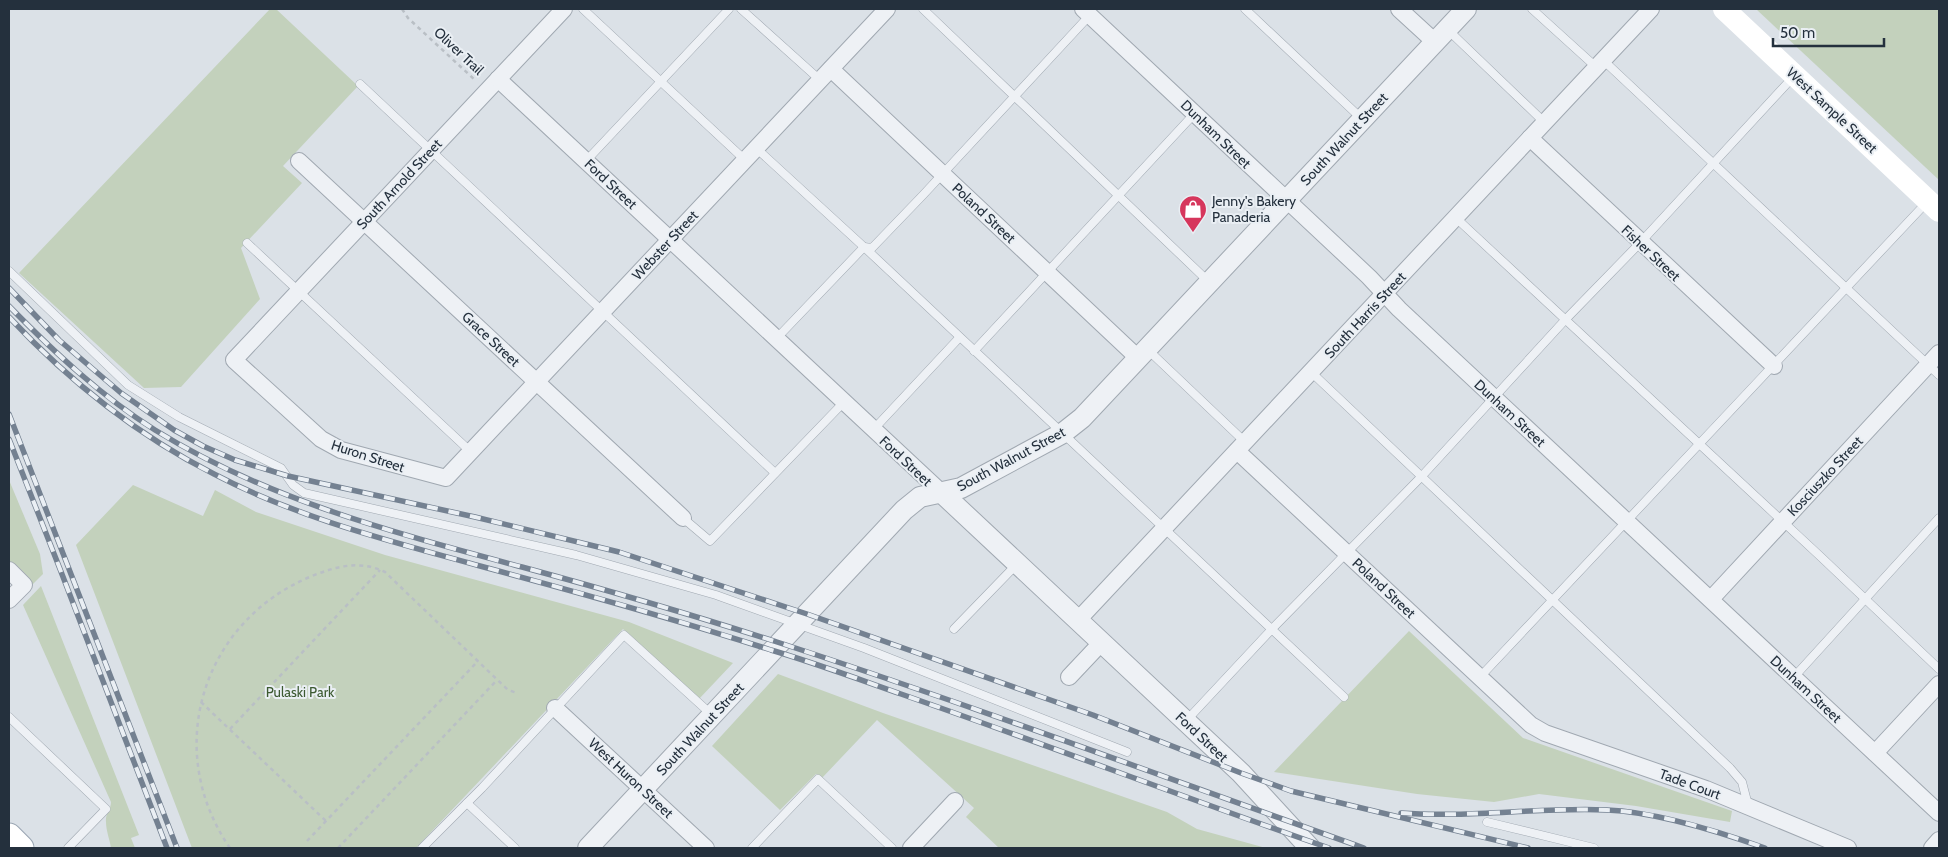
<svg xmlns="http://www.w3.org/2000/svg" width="1948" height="857" viewBox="0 0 1948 857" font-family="Cabin,sans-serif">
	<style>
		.green { fill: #c3d1bc }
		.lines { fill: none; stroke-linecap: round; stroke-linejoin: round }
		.service-casing { stroke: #a0a8b1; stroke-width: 9 }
		.minor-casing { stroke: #a0a8b1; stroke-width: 18 }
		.tertiary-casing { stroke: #a0a8b1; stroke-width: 22 }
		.primary-casing { stroke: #9aa6b3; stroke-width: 27 }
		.path { stroke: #b9bfc5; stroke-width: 2.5; stroke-dasharray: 4 4; stroke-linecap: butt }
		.service { stroke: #eef1f5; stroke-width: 8 }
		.minor { stroke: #eef1f5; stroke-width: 16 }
		.tertiary { stroke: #eef1f5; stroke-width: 20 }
		.secondary { stroke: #fff; stroke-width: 22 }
		.primary { stroke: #fff; stroke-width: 25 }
		.rail-casing { stroke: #748191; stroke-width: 5.5 }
		.rail { stroke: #eaeff4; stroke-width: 4; stroke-dasharray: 11; stroke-linecap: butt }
		.labels { text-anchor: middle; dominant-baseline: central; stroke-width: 4; stroke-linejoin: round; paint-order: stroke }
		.street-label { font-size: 14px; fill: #24303d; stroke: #eaeff4 }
		.poi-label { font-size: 14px; fill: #24303d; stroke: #eaeff4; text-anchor: start }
		.park-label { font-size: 14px; fill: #3c5a31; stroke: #eaeff4 }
	</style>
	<rect width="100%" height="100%" fill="#dbe1e7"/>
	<g class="green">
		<polygon points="270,9 276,9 358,86 283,166 302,183 241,248 260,299 181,387 144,388 19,273"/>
		<polygon points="1756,9 1939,9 1939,180"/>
		<polygon points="9,480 40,554 43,574 31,586 9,563"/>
		<polygon points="133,485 203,516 215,490 256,512 385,555 629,622 733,663 699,699 623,629 416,848 192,848 76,545"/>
		<path d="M41,586l98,249 -8,3 4,10h-24c-1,-8 -5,-17 -5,-26 -1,-8 5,-12 5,-20l-88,-197z"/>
		<polygon points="1409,631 1523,738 1732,811 1730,822 1636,806 1539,794 1494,802 1417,794 1274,772"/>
		<polygon points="778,674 883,713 1167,812 1197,829 1266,848 999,848 966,817 974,808 877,720 822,778 816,774 780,810 712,746"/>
	</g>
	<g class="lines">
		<g class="service-casing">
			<g id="service">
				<polyline points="583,9 745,160"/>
				<polyline points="741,9 820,80"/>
				<polyline points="923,9 1209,282"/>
				<polyline points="1245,9 1362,119"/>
				<polyline points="1532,9 1596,67"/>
				<polyline points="1448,30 1544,122"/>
				<polyline points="1603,60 1939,375"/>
				<polyline points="360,84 775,473"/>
				<polyline points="756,148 864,247 1344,697"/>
				<polyline points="586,161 729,9"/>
				<polyline points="1456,218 1821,557 1939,669"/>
				<polyline points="247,243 471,452"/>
				<polyline points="9,271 128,385 179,417 281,468 293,485 304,493 576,555 716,595 864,648 1127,752"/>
				<polyline points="776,339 864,247 872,248 923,195 1090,15"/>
				<polyline points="1147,349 1245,442"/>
				<polyline points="974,351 1195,113"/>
				<polyline points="1311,372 1730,768 1742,782 1748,805"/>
				<polyline points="873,430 959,338"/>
				<polyline points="683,518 710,541 844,402"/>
				<polyline points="954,629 1016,565"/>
				<polyline points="1480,677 1927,202"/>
				<polyline points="1794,677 1939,518"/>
				<polyline points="9,717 106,809 68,848"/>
				<polyline points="1186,721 1271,630 1422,476 1565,320 1640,243 1794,76"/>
				<polyline points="467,803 515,848"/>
				<polyline points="1487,822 1594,848"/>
				<polyline points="422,848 482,788 624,635 711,714"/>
				<polyline points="752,848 818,779 892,848"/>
			</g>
		</g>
		<g class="minor-casing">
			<g id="minor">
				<polyline points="564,9 234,360 321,439 341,450 446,478 887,9"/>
				<polyline points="1083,9 1369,277 1399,309 1939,813"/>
				<polyline points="1399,9 1435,42"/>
				<polyline points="831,69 1137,357"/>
				<polyline points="498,79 942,493"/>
				<polyline points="1530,138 1774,366"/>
				<polyline points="299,161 683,518"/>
				<polyline points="1237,451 1531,725 1545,733 1706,789 1848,848"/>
				<polyline points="9,570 24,585 9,600"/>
				<polyline points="1711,599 1939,353"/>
				<polyline points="1078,620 1651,9"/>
				<polyline points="1069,677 1102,642"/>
				<polyline points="555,708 706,848"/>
				<polyline points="1875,753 1939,684"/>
				<polyline points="911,848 955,801"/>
				<polyline points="1932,848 1939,840"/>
			</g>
		</g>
		<g class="tertiary-casing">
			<g id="tertiary">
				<polyline points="942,493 1241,773 1310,848"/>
				<polyline points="588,848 904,510 920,497 961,488 1063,433 1082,418 1466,9"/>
			</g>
		</g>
		<g class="primary-casing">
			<polyline id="primary" points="9,836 21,848"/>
		</g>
		<g class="path">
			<polyline points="402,9 408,18 476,81"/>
			<polyline points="201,702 326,821"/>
			<polyline points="230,729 380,570"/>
			<polyline points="307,841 478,661"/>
			<path d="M230,848c-68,-98 -28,-227 82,-272 25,-10 48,-16 73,-4l123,118 9,3"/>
			<polyline points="338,848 497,680"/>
		</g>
		<use href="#service" class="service"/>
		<use href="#minor" class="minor"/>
		<use href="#tertiary" class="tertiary"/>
		<polyline class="secondary" points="1724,9 1939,211"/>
		<use href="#primary" class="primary"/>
		<g class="rail-casing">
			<g id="rail">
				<polyline points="9,288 59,340 121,393 174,430 203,446 235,460 288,476 475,517 619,552 807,614 1093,715 1241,773 1291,791 1528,848"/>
				<path d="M9,306c45,46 92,90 146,124 113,70 240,103 367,137 85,23 171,48 255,75 197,64 392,137 587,206"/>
				<path d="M9,317c59,63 128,118 205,157 84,44 176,67 266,92 97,26 195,53 291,84 44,13 87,29 130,44 143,50 285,104 428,154"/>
				<polyline points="9,414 177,848"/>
				<polyline points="9,439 60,569 167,848"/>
				<path d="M1401,813c69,5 137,-6 206,-3 50,2 110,21 158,38"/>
			</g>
		</g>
		<use href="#rail" class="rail"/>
	</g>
	<defs>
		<g id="shop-pin" transform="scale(1.4375)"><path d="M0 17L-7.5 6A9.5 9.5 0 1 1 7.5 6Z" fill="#d6365c" stroke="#eaeff4"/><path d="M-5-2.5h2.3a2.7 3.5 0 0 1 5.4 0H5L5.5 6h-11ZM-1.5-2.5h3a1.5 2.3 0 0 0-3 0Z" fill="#fff"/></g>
	</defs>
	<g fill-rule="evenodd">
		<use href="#shop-pin" x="1193" y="209"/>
	</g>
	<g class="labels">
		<g class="street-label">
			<text transform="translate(459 51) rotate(43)">Oliver Trail</text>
			<text transform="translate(1832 110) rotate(43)">West Sample Street</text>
			<text transform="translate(1216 134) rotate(44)">Dunham Street</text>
			<text transform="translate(1344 139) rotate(-47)">South Walnut Street</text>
			<text transform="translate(399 184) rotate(-47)">South Arnold Street</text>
			<text transform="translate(611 184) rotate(43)">Ford Street</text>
			<text transform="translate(984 213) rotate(43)">Poland Street</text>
			<text transform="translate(665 245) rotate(-47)">Webster Street</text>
			<text transform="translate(1651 253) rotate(43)">Fisher Street</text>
			<text transform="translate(1365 315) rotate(-47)">South Harris Street</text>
			<text transform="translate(491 339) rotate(43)">Grace Street</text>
			<text transform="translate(1510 413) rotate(43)">Dunham Street</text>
			<text transform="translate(368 456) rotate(18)">Huron Street</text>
			<text transform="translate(1011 459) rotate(-28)">South Walnut Street</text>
			<text transform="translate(906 461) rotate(43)">Ford Street</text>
			<text transform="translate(1825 476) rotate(-47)">Kosciuszko Street</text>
			<text transform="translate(1384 588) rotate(43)">Poland Street</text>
			<text transform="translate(1806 689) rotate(43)">Dunham Street</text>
			<text transform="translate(700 729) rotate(-47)">South Walnut Street</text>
			<text transform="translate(1202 737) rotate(43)">Ford Street</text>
			<text transform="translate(631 778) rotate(43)">West Huron Street</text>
			<text transform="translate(1690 784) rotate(20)">Tade Court</text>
		</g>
		<g class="poi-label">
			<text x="1212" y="201">Jenny's Bakery<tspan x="1212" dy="16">Panaderia</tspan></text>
		</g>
		<g class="park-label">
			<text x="300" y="692">Pulaski Park</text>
		</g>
	</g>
	<rect width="1948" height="857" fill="none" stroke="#24303d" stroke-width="20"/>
	<path d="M1773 38v8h111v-8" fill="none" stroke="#24303d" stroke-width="2.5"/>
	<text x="1780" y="38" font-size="15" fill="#24303d" stroke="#eaeff4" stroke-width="4" paint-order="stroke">50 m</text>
</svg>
